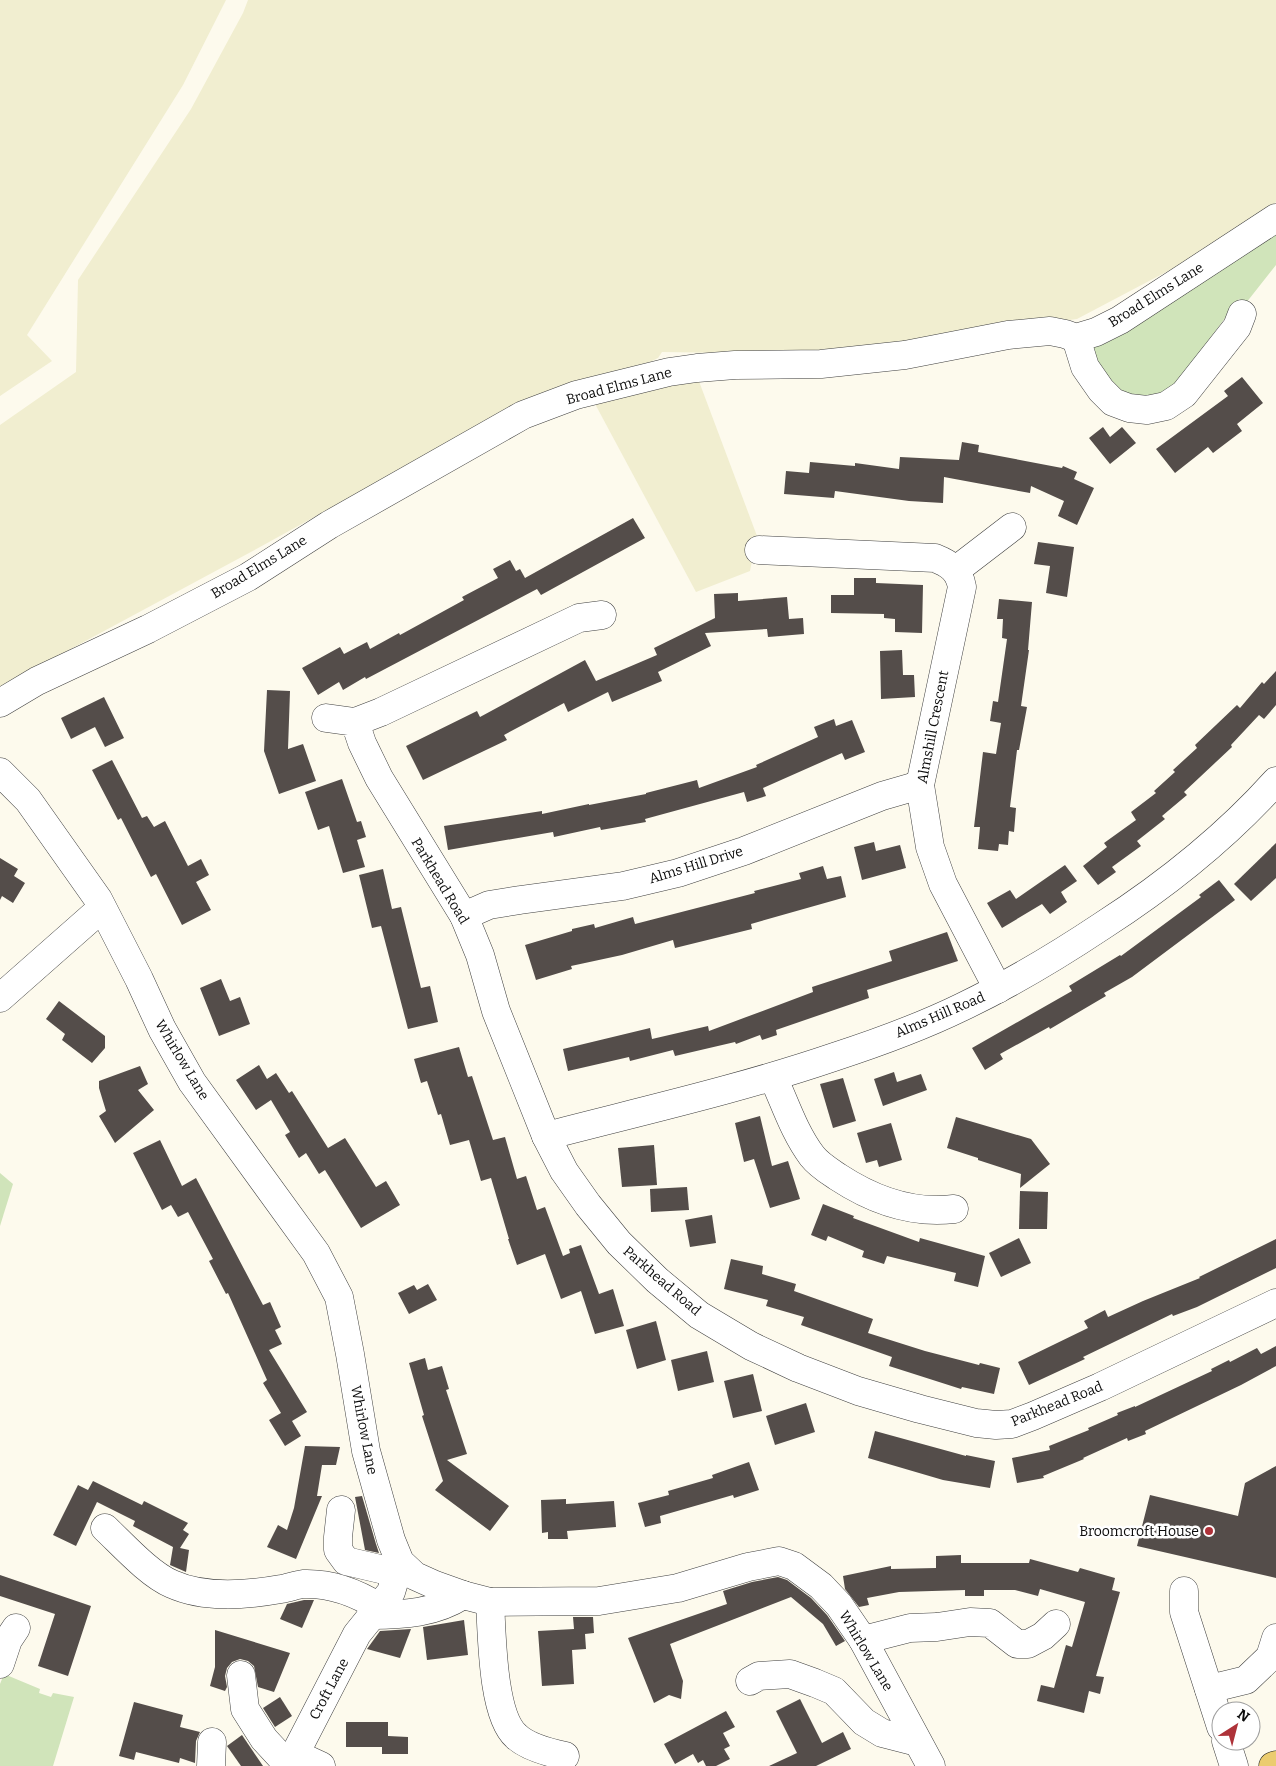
<svg xmlns="http://www.w3.org/2000/svg" width="1276" height="1766" viewBox="0 0 1276 1766" font-family="Bitter,serif">
	<style>
		.farmland { fill: #f1eed0 }
		.green { fill: #d0e4ba }
		.building { fill: #544d4a }
		.lines { fill: none; stroke-linecap: round; stroke-linejoin: round }
		.minor-casing { stroke: #3f3f3f; stroke-width: 29 }
		.major-casing { stroke: #1d1d1d; stroke-width: 29 }
		.minor { stroke: #fff; stroke-width: 28 }
		.major { stroke: #ebcc6f; stroke-width: 28 }
		.poi-dot { fill: #ae3239; stroke: #fff; stroke-width: 2 }
		.labels { text-anchor: middle; dominant-baseline: central; stroke-width: 5; stroke-linejoin: round; paint-order: stroke }
		.street-label { font-size: 14px; fill: #0c0c0c; stroke: #fff }
		.poi-label { font-size: 14px; fill: #0c0c0c; stroke: #fff; text-anchor: end }
	</style>
	<rect width="100%" height="100%" fill="#fdfaed"/>
	<g class="farmland">
		<polygon points="0,0 226,0 183,85 27,335 52,361 0,396"/>
		<polygon points="248,0 1276,0 1276,202 1223,242 1077,319 842,349 729,353 662,352 658,358 650,362 569,383 508,410 260,547 0,687 0,425 76,372 78,280 191,109 243,13"/>
		<polygon points="697,376 757,536 750,571 696,592 594,402"/>
	</g>
	<g class="green">
		<polygon points="1276,227 1276,265 1246,303 1239,299 1183,375 1166,394 1140,401 1112,391 1091,353 1099,338"/>
		<polygon points="0,1173 13,1184 0,1226"/>
		<polygon points="4,1674 40,1689 39,1693 51,1697 53,1693 74,1697 53,1766 0,1766 0,1684"/>
	</g>
	<g class="building">
		<polygon points="1242,377 1263,403 1237,424 1242,431 1213,453 1208,447 1175,473 1156,449 1228,396 1224,391"/>
		<polygon points="1103,427 1110,437 1122,427 1136,443 1110,464 1089,438"/>
		<polygon points="962,442 979,445 978,452 1062,468 1063,466 1077,472 1074,479 1094,488 1077,525 1058,516 1064,501 1031,486 1030,493 944,477 943,503 909,501 835,491 834,498 784,494 786,471 809,473 810,462 855,466 855,463 899,469 900,457 959,460"/>
		<polygon points="633,518 645,538 541,595 537,589 366,679 365,677 343,690 339,682 318,695 302,668 340,647 344,654 367,642 370,649 399,633 400,635 464,600 462,597 498,578 493,569 510,560 516,571 520,569 525,578"/>
		<polygon points="1038,542 1074,547 1067,597 1046,593 1050,566 1034,564"/>
		<polygon points="854,578 876,578 876,583 923,585 922,633 895,632 895,619 884,618 884,614 831,613 831,595 854,595"/>
		<polygon points="738,593 738,601 787,597 789,619 803,618 804,634 768,637 767,629 705,633 711,646 658,672 662,681 612,702 608,692 568,712 564,703 504,735 507,740 423,780 406,746 477,711 480,717 585,660 596,681 657,655 654,648 715,618 714,594"/>
		<polygon points="999,599 1032,602 1028,650 1029,650 1021,706 1027,707 1019,750 1017,750 1010,807 1016,808 1014,832 1009,831 1008,845 999,844 998,851 978,849 980,827 974,827 983,752 996,754 1001,723 990,721 993,701 998,702 1007,639 1002,638 1003,619 997,619"/>
		<polygon points="902,650 903,675 914,675 915,697 881,699 880,651"/>
		<polygon points="1276,671 1276,705 1264,719 1259,715 1231,745 1232,747 1184,792 1187,795 1162,816 1165,819 1137,841 1141,846 1112,867 1116,872 1098,885 1083,866 1107,847 1104,843 1136,820 1131,812 1156,793 1154,791 1175,772 1173,770 1197,748 1195,745 1237,705 1240,708 1262,682 1264,684"/>
		<polygon points="267,690 290,691 288,749 303,744 316,781 279,794 264,751"/>
		<polygon points="104,697 124,738 105,747 95,727 71,739 61,718"/>
		<polygon points="834,719 836,726 852,720 865,752 845,760 842,753 763,788 766,796 747,802 744,792 645,819 646,822 601,830 600,827 554,837 553,832 448,850 444,826 542,811 542,814 589,804 589,805 646,794 646,793 697,780 699,788 757,767 756,765 818,737 814,727"/>
		<polygon points="112,760 142,818 147,816 154,827 165,821 188,866 201,859 209,875 196,882 211,910 182,925 156,874 151,877 121,818 118,820 92,770"/>
		<polygon points="342,779 357,822 361,821 366,837 357,840 365,867 343,873 329,826 318,830 305,792"/>
		<polygon points="874,842 876,851 900,845 906,868 862,880 854,847"/>
		<polygon points="1276,843 1276,878 1251,901 1234,884"/>
		<polygon points="0,858 18,869 14,876 25,883 13,903 2,896 0,900"/>
		<polygon points="1065,865 1077,881 1061,892 1067,902 1050,914 1042,904 1002,928 987,903 1010,890 1016,899"/>
		<polygon points="823,866 827,879 841,876 846,897 751,924 752,929 675,948 673,940 622,955 571,966 572,969 536,980 525,945 572,931 572,929 594,924 595,928 633,917 635,924 755,893 754,891 801,879 799,873"/>
		<polygon points="383,869 392,909 401,907 421,988 430,986 438,1022 408,1029 381,926 372,928 359,875"/>
		<polygon points="1219,880 1235,900 1132,977 1104,993 1106,996 1050,1029 1049,1027 1000,1054 1003,1059 985,1070 972,1048 1072,991 1069,986 1120,955 1121,956 1201,897 1199,895"/>
		<polygon points="947,932 958,961 867,990 869,998 776,1030 777,1035 762,1040 760,1035 736,1044 735,1042 675,1056 673,1050 630,1061 629,1057 568,1071 563,1049 650,1028 652,1039 708,1026 709,1031 813,992 812,987 892,961 889,951"/>
		<polygon points="221,979 230,1001 240,997 250,1024 219,1036 200,988"/>
		<polygon points="59,1001 105,1036 105,1048 92,1063 62,1040 65,1034 46,1019"/>
		<polygon points="459,1047 468,1077 472,1076 493,1140 505,1137 517,1179 526,1176 537,1210 545,1207 563,1256 570,1253 569,1249 581,1245 599,1294 613,1289 624,1326 595,1334 581,1291 561,1299 545,1254 517,1265 508,1239 509,1239 491,1178 481,1181 469,1140 450,1145 441,1114 438,1115 427,1081 421,1083 414,1059"/>
		<polygon points="259,1065 267,1079 276,1073 289,1093 292,1091 328,1148 345,1138 376,1187 386,1181 400,1205 361,1228 325,1170 319,1174 306,1153 299,1158 285,1135 290,1132 271,1100 256,1110 236,1080"/>
		<polygon points="140,1066 148,1084 138,1090 154,1110 115,1143 99,1116 106,1111 99,1088 99,1081"/>
		<polygon points="894,1072 897,1082 921,1074 927,1090 883,1106 874,1079"/>
		<polygon points="843,1078 856,1121 833,1128 820,1084"/>
		<polygon points="760,1116 772,1166 788,1161 800,1199 770,1208 754,1159 744,1162 735,1123"/>
		<polygon points="956,1117 1031,1139 1050,1164 1020,1188 1021,1174 978,1160 978,1158 947,1148"/>
		<polygon points="891,1123 902,1160 879,1167 877,1160 866,1163 857,1133"/>
		<polygon points="160,1140 182,1186 196,1178 263,1305 270,1302 281,1327 275,1330 282,1344 269,1350 307,1412 292,1421 301,1436 285,1446 269,1420 281,1413 263,1383 267,1380 228,1293 226,1294 209,1261 213,1259 188,1212 178,1217 171,1205 162,1210 133,1153"/>
		<polygon points="654,1145 657,1185 622,1187 618,1148"/>
		<polygon points="687,1187 689,1210 651,1212 650,1189"/>
		<polygon points="1020,1191 1048,1192 1047,1229 1019,1229"/>
		<polygon points="823,1204 854,1216 853,1218 919,1242 920,1238 985,1256 978,1287 954,1281 956,1273 887,1256 884,1264 862,1257 864,1251 828,1236 826,1241 811,1235"/>
		<polygon points="712,1215 716,1243 690,1247 685,1220"/>
		<polygon points="1019,1238 1031,1263 1001,1277 989,1253"/>
		<polygon points="1276,1239 1276,1268 1197,1307 1173,1316 1172,1314 1083,1357 1085,1359 1029,1385 1018,1362 1088,1328 1084,1321 1105,1310 1108,1317 1143,1301 1200,1278 1199,1277"/>
		<polygon points="731,1259 763,1266 762,1274 796,1284 794,1291 873,1319 868,1333 925,1351 979,1365 980,1363 1000,1368 994,1394 962,1387 961,1389 889,1366 892,1357 801,1325 804,1317 766,1306 768,1300 724,1289"/>
		<polygon points="428,1284 437,1300 409,1314 398,1293 414,1285 417,1290"/>
		<polygon points="656,1321 666,1360 637,1369 626,1330"/>
		<polygon points="1276,1346 1276,1366 1241,1385 1145,1431 1146,1434 1128,1441 1127,1438 1083,1458 1084,1459 1043,1476 1044,1478 1017,1483 1012,1458 1050,1450 1049,1446 1089,1430 1088,1428 1118,1415 1117,1413 1135,1406 1135,1407 1212,1371 1211,1369 1229,1360 1230,1362 1257,1348 1261,1354"/>
		<polygon points="707,1351 714,1382 678,1391 671,1360"/>
		<polygon points="425,1358 428,1370 442,1366 449,1389 446,1390 467,1454 447,1460 509,1506 490,1531 435,1490 443,1481 422,1416 424,1415 409,1363"/>
		<polygon points="753,1374 762,1411 733,1418 724,1381"/>
		<polygon points="806,1403 815,1432 775,1445 766,1416"/>
		<polygon points="875,1431 966,1456 966,1455 995,1461 990,1488 943,1480 868,1458"/>
		<polygon points="305,1446 340,1447 336,1465 322,1465 317,1496 322,1496 296,1559 267,1547 278,1525 287,1530 294,1508"/>
		<polygon points="749,1462 759,1490 734,1498 733,1495 660,1516 661,1523 645,1527 638,1503 669,1495 668,1491 713,1478 712,1475"/>
		<polygon points="1276,1466 1276,1578 1137,1546 1150,1495 1238,1516 1245,1483"/>
		<polygon points="93,1481 142,1505 144,1501 188,1523 183,1530 189,1534 180,1548 189,1550 186,1572 170,1565 173,1547 133,1526 135,1521 97,1502 76,1546 53,1535 78,1485 88,1490"/>
		<polygon points="362,1496 376,1544 379,1553 365,1550 355,1497"/>
		<polygon points="566,1499 566,1504 614,1501 616,1527 567,1531 568,1539 548,1539 548,1532 542,1533 541,1500"/>
		<polygon points="961,1555 961,1563 1029,1563 1030,1559 1078,1572 1080,1568 1115,1578 1112,1590 1120,1592 1096,1676 1104,1677 1100,1694 1089,1691 1084,1713 1037,1701 1041,1685 1054,1688 1066,1645 1072,1647 1085,1602 1040,1589 1038,1596 1015,1590 984,1590 984,1596 965,1596 965,1590 899,1592 867,1598 869,1605 859,1607 845,1589 843,1576 891,1566 891,1569 936,1568 936,1556"/>
		<polygon points="0,1575 91,1606 68,1676 38,1666 55,1614 0,1596"/>
		<polygon points="778,1577 787,1580 811,1598 827,1615 845,1641 836,1646 823,1624 791,1597 670,1644 683,1681 681,1699 669,1695 654,1703 628,1638 727,1604 723,1591 752,1582"/>
		<polygon points="304,1600 314,1600 302,1628 280,1619 287,1604"/>
		<polygon points="573,1617 593,1617 594,1633 585,1634 586,1649 572,1650 574,1684 542,1686 538,1631 574,1629"/>
		<polygon points="464,1620 468,1655 427,1660 423,1627"/>
		<polygon points="411,1629 400,1658 367,1649 380,1631"/>
		<polygon points="215,1630 290,1653 274,1692 258,1687 254,1666 248,1661 240,1659 232,1662 227,1668 225,1676 227,1687 225,1691 210,1686 215,1667"/>
		<polygon points="280,1697 292,1716 275,1727 263,1708"/>
		<polygon points="800,1699 822,1743 843,1732 851,1749 816,1766 769,1766 797,1753 776,1711"/>
		<polygon points="134,1702 183,1715 180,1727 200,1732 196,1741 195,1763 180,1758 179,1763 136,1752 134,1760 119,1756"/>
		<polygon points="726,1711 735,1727 723,1733 730,1746 724,1749 730,1759 716,1766 706,1766 703,1760 698,1763 693,1754 675,1764 664,1744"/>
		<polygon points="346,1722 388,1722 388,1736 408,1737 408,1754 382,1754 382,1747 346,1747"/>
		<polygon points="242,1735 263,1766 241,1766 227,1746"/>
	</g>
	<g class="lines">
		<g class="minor-casing">
			<g id="minor">
				<polyline points="1076,338 1085,367 1101,390 1113,402 1129,408 1147,410 1166,406 1184,394 1237,327 1242,314"/>
				<path d="M759,550l176,8c15,6 24,12 27,29l-42,198 10,62 13,37 55,105"/>
				<polyline points="956,570 1012,527"/>
				<polyline points="0,703 37,681 148,629 248,577 329,525 523,415 576,395 669,372 697,368 735,365 821,364 905,355 1008,335 1050,331 1065,334 1076,338 1096,332 1120,320 1276,218"/>
				<polyline points="326,718 355,722 362,743 379,778 464,916 480,955 496,1011 546,1136 564,1171 588,1205 619,1243 657,1280 699,1315 751,1346 798,1368 858,1391 920,1409 976,1423 996,1425 1012,1424 1033,1416 1100,1387 1276,1303"/>
				<polyline points="355,722 381,712 579,618 602,615"/>
				<polyline points="0,772 28,800 98,899 139,979 162,1029 192,1082 316,1253 339,1297 350,1354 366,1451 391,1540 400,1562 415,1576 435,1585 463,1595 490,1602 599,1601 678,1588 748,1567 779,1561 794,1566 821,1586 839,1605 863,1640 931,1766"/>
				<polyline points="464,916 489,905 520,900 623,886 678,873 744,851 882,796 920,785"/>
				<polyline points="0,998 102,908"/>
				<path d="M773,1077c12,26 21,55 39,79 7,9 17,15 26,21 35,23 75,37 116,32"/>
				<path d="M546,1136c96,-25 194,-47 288,-79 43,-14 87,-30 128,-50 48,-23 95,-51 140,-81 65,-42 122,-87 174,-145"/>
				<polyline points="341,1510 338,1537 338,1550 346,1561 397,1573"/>
				<path d="M105,1528c18,17 45,47 67,56 33,15 75,11 109,5 7,-1 15,-4 22,-5 27,-1 54,9 76,23"/>
				<polyline points="1184,1591 1184,1612 1221,1727"/>
				<path d="M490,1602c2,32 2,113 26,134 11,11 35,17 49,20"/>
				<path d="M371,1615c33,0 64,-2 92,-20"/>
				<polyline points="863,1640 910,1628 937,1627 970,1622 990,1623 1017,1644 1028,1644 1043,1636 1056,1624"/>
				<polyline points="0,1664 8,1640 16,1628"/>
				<polyline points="241,1675 245,1709 264,1739 289,1766"/>
				<polyline points="750,1681 759,1676 790,1674 815,1683 834,1691 864,1722 882,1733 917,1742"/>
				<polyline points="1209,1689 1246,1680 1270,1657 1276,1638"/>
				<polyline points="1226,1741 1234,1766"/>
				<polyline points="295,1754 321,1766"/>
				<polyline points="211,1766 212,1742"/>
				<polyline points="291,1766 295,1754 357,1634 391,1592 400,1562"/>
			</g>
		</g>
		<g class="major-casing">
			<polyline id="major" points="1273,1766 1276,1765"/>
		</g>
		<use href="#minor" class="minor"/>
		<use href="#major" class="major"/>
	</g>
	<circle class="poi-dot" cx="1209" cy="1531" r="5"/>
	<g class="labels">
		<g class="street-label">
			<text transform="translate(1156 295) rotate(-32)">Broad Elms Lane</text>
			<text transform="translate(619 386) rotate(-15)">Broad Elms Lane</text>
			<text transform="translate(259 567) rotate(-31)">Broad Elms Lane</text>
			<text transform="translate(933 727) rotate(-79)">Almshill Crescent</text>
			<text transform="translate(696 865) rotate(-17)">Alms Hill Drive</text>
			<text transform="translate(440 881) rotate(59)">Parkhead Road</text>
			<text transform="translate(940 1015) rotate(-23)">Alms Hill Road</text>
			<text transform="translate(182 1060) rotate(59)">Whirlow Lane</text>
			<text transform="translate(662 1281) rotate(41)">Parkhead Road</text>
			<text transform="translate(1057 1404) rotate(-22)">Parkhead Road</text>
			<text transform="translate(364 1430) rotate(79)">Whirlow Lane</text>
			<text transform="translate(866 1651) rotate(59)">Whirlow Lane</text>
			<text transform="translate(329 1689) rotate(-62)">Croft Lane</text>
		</g>
		<g class="poi-label">
			<text x="1199" y="1531">Broomcroft House</text>
		</g>
	</g>
	<g transform="translate(1236 1726) rotate(36)"><circle r="24" fill="#ffffff" stroke="#9e9e9e"/>
	<path d="M0-4L9 19L0 12L-9 19Z" fill="#ae3239"/>
	<text y="-8" font-size="14" font-weight="bold" text-anchor="middle" fill="#0c0c0c">N</text>
	</g>
</svg>
